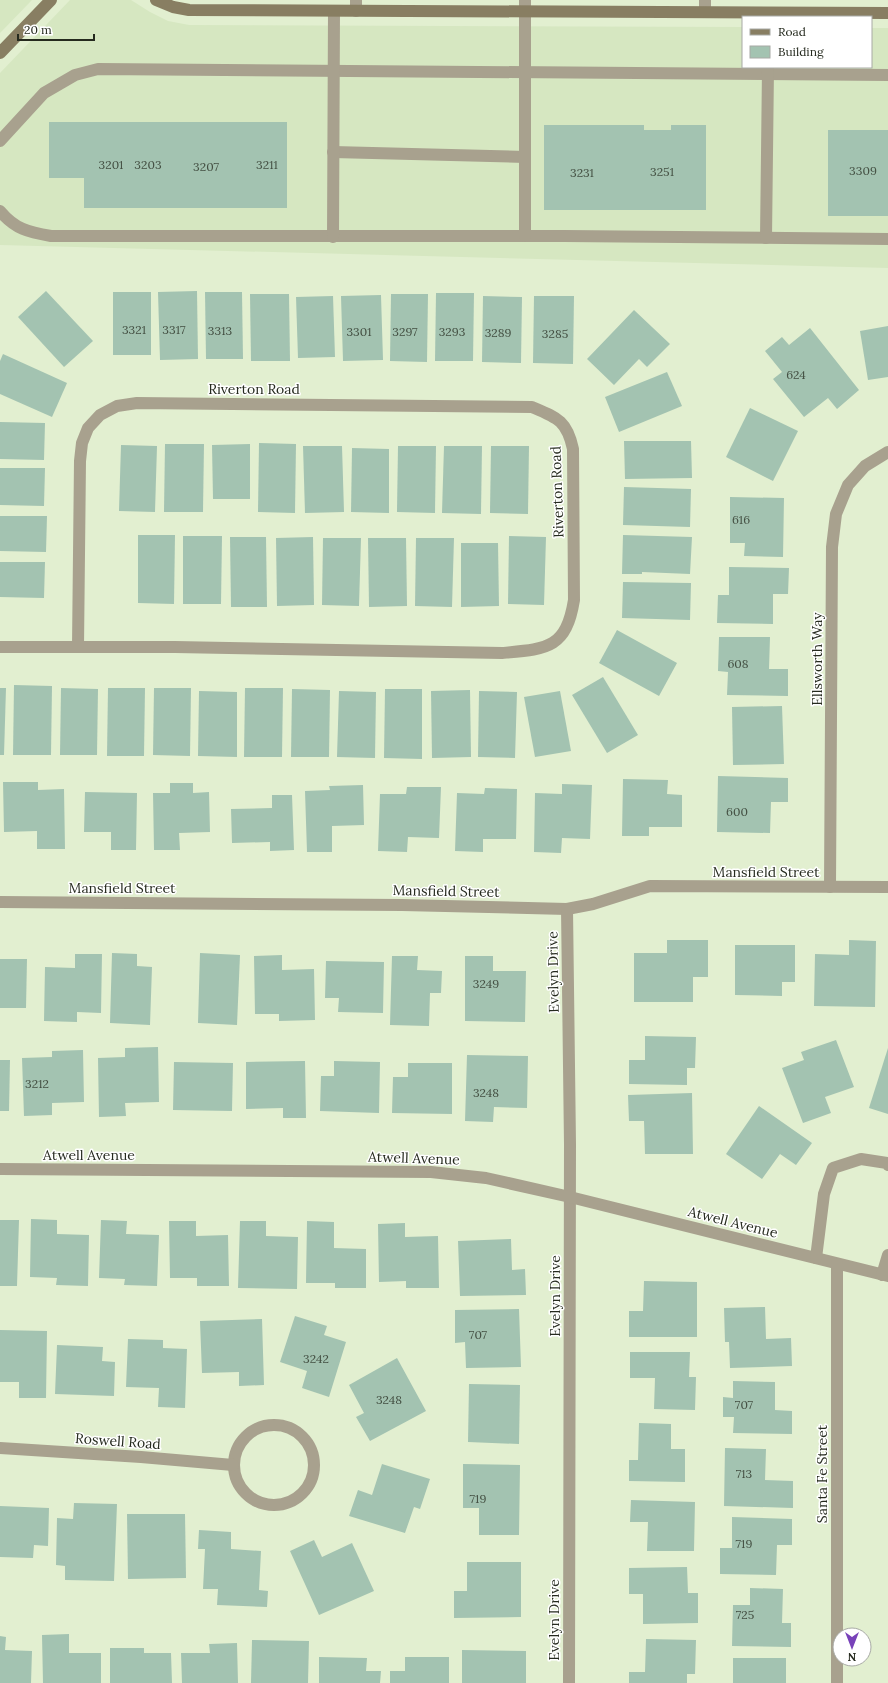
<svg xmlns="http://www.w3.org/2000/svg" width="888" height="1683" viewBox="0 0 888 1683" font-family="Lora,serif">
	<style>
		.built { fill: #d6e7c1 }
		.building { fill: #a3c3b1 }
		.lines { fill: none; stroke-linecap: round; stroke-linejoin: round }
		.lane { stroke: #a8a18e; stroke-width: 12 }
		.street { stroke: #a8a18e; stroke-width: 12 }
		.secondary { stroke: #887e62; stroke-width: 12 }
		.labels { text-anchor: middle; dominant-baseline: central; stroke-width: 3; stroke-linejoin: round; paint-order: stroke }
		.number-label { font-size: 12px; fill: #445043 }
		.street-label { font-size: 14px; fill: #252a1e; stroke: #fff }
	</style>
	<rect width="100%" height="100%" fill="#e2efd0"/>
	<g class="built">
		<polygon points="0,0 32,0 0,33"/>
		<polygon points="70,0 131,0 150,12 168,21 189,25 743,27 743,67 871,67 871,28 888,28 888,268 0,245 0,73"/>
	</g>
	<g class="building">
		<polygon points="49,122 287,122 287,208 84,208 84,178 49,178"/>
		<polygon points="544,125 644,125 644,130 671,130 671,125 706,125 706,210 544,210"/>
		<rect x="828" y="130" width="60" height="86"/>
		<polygon points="46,291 93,341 64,367 18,317"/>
		<polygon points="197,291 198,359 160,360 158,292"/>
		<rect x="113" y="292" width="38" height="63"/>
		<polygon points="205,292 242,292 243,359 206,359"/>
		<polygon points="436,293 474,293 473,361 435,361"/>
		<polygon points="250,294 289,294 290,361 251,361"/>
		<polygon points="391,294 428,294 427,362 390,361"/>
		<polygon points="381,295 383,360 343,361 341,296"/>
		<polygon points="333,296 335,357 298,358 296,297"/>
		<polygon points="483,296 522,297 521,363 482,362"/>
		<polygon points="534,296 574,296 573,364 533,363"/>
		<polygon points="634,310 670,344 647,367 639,359 614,385 587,359"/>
		<polygon points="888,326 888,377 868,380 860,331"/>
		<polygon points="810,328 859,390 837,409 828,398 804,417 773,379 782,372 765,351 782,337 789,345"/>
		<polygon points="3,354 67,383 52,417 0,394 0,361"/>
		<polygon points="667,372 682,406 619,432 605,397"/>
		<polygon points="750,408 798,431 773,481 726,457"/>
		<polygon points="0,422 45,423 44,460 0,459"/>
		<polygon points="624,441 691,441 692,478 625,479"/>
		<polygon points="259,443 296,444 295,513 258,512"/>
		<polygon points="165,444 204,444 203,512 164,512"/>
		<polygon points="250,444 250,499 213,499 212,445"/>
		<polygon points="121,445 157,446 155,512 119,511"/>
		<polygon points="303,446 342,446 344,512 305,513"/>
		<polygon points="398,446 436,446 435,513 397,512"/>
		<polygon points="444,446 482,446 481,514 442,513"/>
		<polygon points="491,446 529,446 528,514 490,513"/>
		<polygon points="352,448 389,449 389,513 351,512"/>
		<polygon points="0,468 45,468 44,506 0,505"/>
		<polygon points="624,487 691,489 690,527 623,525"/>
		<polygon points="730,497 784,498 783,557 744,556 745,543 730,543"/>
		<polygon points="0,516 47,516 46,552 0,551"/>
		<polygon points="138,535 175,535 174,604 138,603"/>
		<polygon points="623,535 692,537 690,574 642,572 642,574 622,574"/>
		<polygon points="183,536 222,536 221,604 183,604"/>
		<polygon points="509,536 546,537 544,605 508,604"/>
		<polygon points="230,537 266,537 267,607 231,607"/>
		<polygon points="313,537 314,605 277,606 276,538"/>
		<polygon points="323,538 361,538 359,606 322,605"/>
		<polygon points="368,538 406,538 407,606 369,607"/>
		<polygon points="416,538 454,538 452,607 415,606"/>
		<polygon points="461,543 498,543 499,606 461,607"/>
		<polygon points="0,562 45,562 44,598 0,597"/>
		<polygon points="729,567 789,568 788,594 773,594 773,624 717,623 718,595 729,595"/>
		<polygon points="623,582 691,583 690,620 622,618"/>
		<polygon points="617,630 677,663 659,696 599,663"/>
		<polygon points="719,637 770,637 769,669 788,669 788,696 727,695 728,672 718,671"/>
		<polygon points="603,677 638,735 607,753 572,695"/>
		<polygon points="14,685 52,686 51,755 13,755"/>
		<polygon points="0,688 6,688 4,755 0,755"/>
		<polygon points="61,688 98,689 97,755 60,755"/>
		<polygon points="108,688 145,688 144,756 107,756"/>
		<polygon points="154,688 191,688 190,756 153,755"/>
		<polygon points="245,688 283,688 282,757 244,757"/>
		<polygon points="292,689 330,690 329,757 291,757"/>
		<polygon points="385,689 422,689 422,759 384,758"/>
		<polygon points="470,690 471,757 432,758 431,691"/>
		<polygon points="199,691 237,692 237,757 198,756"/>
		<polygon points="339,691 376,692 375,758 337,757"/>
		<polygon points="479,691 517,692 515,758 478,757"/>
		<polygon points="560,691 571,751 535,757 524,697"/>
		<polygon points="782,706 784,764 733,765 732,707"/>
		<polygon points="718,776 788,778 788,802 771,802 770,833 717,832"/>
		<polygon points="623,779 668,780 667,794 682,795 682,827 649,827 649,836 622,836"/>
		<polygon points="3,782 38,782 38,790 64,789 65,849 37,849 37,831 4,832"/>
		<polygon points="170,783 193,783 193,793 209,792 210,832 179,833 180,850 154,850 153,793 170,793"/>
		<polygon points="562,784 592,785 590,839 562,838 561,853 534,852 535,793 562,794"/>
		<polygon points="363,785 364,825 332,826 332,852 307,852 305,791 330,790 329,786"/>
		<polygon points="407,787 441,787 439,838 408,837 407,852 378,851 380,794 406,794"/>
		<polygon points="485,788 517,789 516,839 483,839 483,852 455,851 457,793 484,794"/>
		<polygon points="85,792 137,793 136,850 111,850 111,832 84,832"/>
		<polygon points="272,795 292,795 294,850 270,851 270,842 232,843 231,809 272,808"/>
		<polygon points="667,940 708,940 708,977 693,977 693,1002 634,1002 634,953 667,953"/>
		<polygon points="849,940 876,941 875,1007 814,1006 815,954 849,955"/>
		<polygon points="735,945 795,945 795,982 782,982 782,996 735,995"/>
		<polygon points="112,953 137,954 137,966 152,967 150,1025 110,1023"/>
		<polygon points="200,953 240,955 237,1025 198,1023"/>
		<polygon points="75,954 102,954 101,1013 77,1012 77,1022 44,1021 45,967 75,968"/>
		<polygon points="282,955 282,970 314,969 315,1020 279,1021 279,1014 255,1014 254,956"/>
		<polygon points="392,956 418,956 417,970 442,971 441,993 430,993 429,1026 390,1025"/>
		<polygon points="465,956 493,956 493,971 526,971 525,1022 465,1021"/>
		<polygon points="0,959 27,959 26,1008 0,1008"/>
		<polygon points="326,961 384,962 383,1013 338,1012 339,998 325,998"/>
		<polygon points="645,1036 696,1037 695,1068 687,1068 687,1085 629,1084 629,1060 645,1060"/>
		<polygon points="836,1040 854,1087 825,1097 831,1113 803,1123 782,1068 804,1060 801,1052"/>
		<polygon points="158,1047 159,1102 125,1103 126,1116 99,1117 98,1058 125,1057 125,1048"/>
		<polygon points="888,1048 888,1114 869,1108"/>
		<polygon points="83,1050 84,1102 52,1103 52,1115 24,1116 22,1058 52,1057 52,1051"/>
		<polygon points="467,1055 528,1056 527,1108 494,1107 493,1122 465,1121"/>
		<polygon points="0,1060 10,1060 9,1111 0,1111"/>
		<polygon points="305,1061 306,1118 283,1118 283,1108 246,1109 246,1062"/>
		<polygon points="334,1061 380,1062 379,1113 320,1111 321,1076 334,1076"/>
		<polygon points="174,1062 233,1063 232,1111 173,1110"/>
		<polygon points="408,1063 452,1063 452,1114 392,1113 393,1077 408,1077"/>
		<polygon points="692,1093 693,1154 645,1154 644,1121 629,1121 628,1095"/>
		<polygon points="759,1106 812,1143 796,1165 780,1154 762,1179 726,1154"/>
		<polygon points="31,1219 57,1220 57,1234 89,1235 88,1286 56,1285 57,1278 30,1277"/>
		<polygon points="0,1220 19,1220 17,1286 0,1286"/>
		<polygon points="101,1220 127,1221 126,1234 159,1235 157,1286 124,1285 125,1279 99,1278"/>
		<polygon points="169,1221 196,1221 196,1236 228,1235 229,1286 197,1286 197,1278 170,1278"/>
		<polygon points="240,1221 266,1221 266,1236 298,1237 297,1289 238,1288"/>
		<polygon points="307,1221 334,1222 334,1248 366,1249 366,1288 335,1288 335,1283 306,1283"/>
		<polygon points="405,1223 405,1237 438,1236 439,1288 406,1288 406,1281 379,1282 378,1224"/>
		<polygon points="511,1239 512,1270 525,1269 526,1295 460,1296 458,1241"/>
		<polygon points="644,1281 697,1282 697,1337 629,1337 629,1311 643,1311"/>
		<polygon points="765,1307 766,1339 791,1338 792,1366 730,1368 729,1342 725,1342 724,1308"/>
		<polygon points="519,1309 521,1367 466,1368 465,1342 455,1343 455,1310"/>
		<polygon points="295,1316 327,1326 324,1335 346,1342 329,1397 302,1388 307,1371 280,1362"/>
		<polygon points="262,1319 264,1385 239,1386 239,1372 202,1373 200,1321"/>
		<polygon points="0,1330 47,1331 46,1398 19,1398 19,1382 0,1382"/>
		<polygon points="128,1339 163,1340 163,1348 187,1349 185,1408 158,1407 159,1388 126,1387"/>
		<polygon points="57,1345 103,1347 102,1361 115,1362 114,1396 55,1394"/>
		<polygon points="630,1352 690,1352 689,1377 696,1377 695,1410 654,1409 655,1378 630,1378"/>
		<polygon points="397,1358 426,1411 370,1441 356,1417 364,1413 349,1385"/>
		<polygon points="733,1381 775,1382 775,1410 792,1411 792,1434 733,1433 734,1417 723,1417 723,1397 733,1398"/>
		<polygon points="469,1384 520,1385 519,1444 468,1442"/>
		<polygon points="639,1423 671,1424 671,1449 685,1449 685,1482 629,1481 629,1460 638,1460"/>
		<polygon points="725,1448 766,1449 765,1480 793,1481 793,1508 724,1506"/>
		<polygon points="382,1464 430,1479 420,1509 414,1507 405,1533 349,1516 358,1490 372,1495"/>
		<polygon points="463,1464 520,1465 519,1535 479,1535 479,1508 463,1508"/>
		<polygon points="631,1500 695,1502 694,1551 647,1551 648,1522 630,1522"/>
		<polygon points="74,1503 117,1504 114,1581 65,1580 65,1566 56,1565 57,1518 73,1519"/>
		<polygon points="0,1506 49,1508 48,1546 34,1545 33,1558 0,1557"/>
		<polygon points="127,1514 185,1514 186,1578 128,1579"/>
		<polygon points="732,1517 792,1519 792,1545 777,1545 776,1575 720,1574 720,1548 732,1548"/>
		<polygon points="199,1530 231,1532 231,1549 261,1551 259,1590 268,1591 267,1607 217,1605 218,1589 203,1589 205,1549 198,1549"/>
		<polygon points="314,1540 322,1557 352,1543 374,1591 319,1615 290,1551"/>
		<polygon points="467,1562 521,1562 521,1617 454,1618 454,1591 467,1591"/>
		<polygon points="687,1567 688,1593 698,1593 698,1623 643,1624 643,1594 629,1594 629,1568"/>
		<polygon points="750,1588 783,1589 782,1623 791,1623 791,1647 732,1646 733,1605 750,1605"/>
		<polygon points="69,1634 69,1653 101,1653 101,1683 43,1683 42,1635"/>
		<polygon points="0,1636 6,1637 5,1650 32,1651 31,1683 0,1683"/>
		<polygon points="646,1639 696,1640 695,1674 687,1674 687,1683 629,1683 629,1672 645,1672"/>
		<polygon points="252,1640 309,1641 308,1683 251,1683"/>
		<polygon points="237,1643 238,1683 182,1683 181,1653 210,1653 209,1644"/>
		<polygon points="110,1648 144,1648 144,1653 171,1653 172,1683 110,1683"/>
		<polygon points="462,1650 526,1651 526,1683 462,1683"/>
		<polygon points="319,1657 367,1658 366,1671 381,1671 380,1683 319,1683"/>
		<polygon points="405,1657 449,1657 449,1683 390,1683 390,1671 405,1671"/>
		<rect x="733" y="1658" width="53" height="25"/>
	</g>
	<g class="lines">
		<g class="lane">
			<polyline points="356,11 356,0"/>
			<polyline points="705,12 705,0"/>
			<polyline points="0,141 44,93 75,75 98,69 888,75"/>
			<polyline points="333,152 525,157"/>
			<path d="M0,211c15,18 28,21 51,25h514l323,3"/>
			<polyline points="525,236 525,0"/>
			<polyline points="333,237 334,11"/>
			<polyline points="766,238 768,68"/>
		</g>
		<g class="street">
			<path d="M0,647h175l327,6c45,-4 64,-4 72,-53l-1,-151c-6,-28 -15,-31 -41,-42l-395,-4 -20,3 -17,9 -12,13 -6,15 -2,18 -2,186"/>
			<polyline points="830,887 832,547 836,514 848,485 865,466 888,452"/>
			<polyline points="0,902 402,905 567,909 593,904 650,886 888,887"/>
			<polyline points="567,909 570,1144 569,1683"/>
			<polyline points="0,1169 431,1172 486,1178 570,1197 888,1276"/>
			<polyline points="816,1258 824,1194 833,1168 861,1159 887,1163 888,1165"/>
			<polyline points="882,1275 888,1255"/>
			<circle cx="274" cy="1465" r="40"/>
			<polyline points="0,1448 141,1457 233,1465"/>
			<polyline points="837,1683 837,1264"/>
		</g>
		<g class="secondary">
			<polyline points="156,0 173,7 189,10 888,13"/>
			<polyline points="0,53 51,0"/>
		</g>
	</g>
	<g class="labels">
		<g class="number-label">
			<text x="111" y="164">3201</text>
			<text x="148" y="164">3203</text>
			<text x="267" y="164">3211</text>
			<text x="206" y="166">3207</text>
			<text x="863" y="170">3309</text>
			<text x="662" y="171">3251</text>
			<text x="582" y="172">3231</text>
			<text x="134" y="329">3321</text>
			<text x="174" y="329">3317</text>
			<text x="220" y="330">3313</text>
			<text x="359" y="331">3301</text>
			<text x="405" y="331">3297</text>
			<text x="452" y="331">3293</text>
			<text x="498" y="332">3289</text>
			<text x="555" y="333">3285</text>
			<text x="796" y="374">624</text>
			<text x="741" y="519">616</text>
			<text x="738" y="663">608</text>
			<text x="737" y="811">600</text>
			<text x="486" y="983">3249</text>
			<text x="37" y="1083">3212</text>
			<text x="486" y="1092">3248</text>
			<text x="478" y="1334">707</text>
			<text x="316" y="1358">3242</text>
			<text x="389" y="1399">3248</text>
			<text x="744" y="1404">707</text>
			<text x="744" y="1473">713</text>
			<text x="478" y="1498">719</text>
			<text x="744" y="1543">719</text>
			<text x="745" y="1614">725</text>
		</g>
		<g class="street-label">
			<text x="254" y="389">Riverton Road</text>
			<text transform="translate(557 492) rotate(-92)">Riverton Road</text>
			<text transform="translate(817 659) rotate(-90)">Ellsworth Way</text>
			<text x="766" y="872">Mansfield Street</text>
			<text x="122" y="888">Mansfield Street</text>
			<text transform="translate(446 891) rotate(1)">Mansfield Street</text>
			<text transform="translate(553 972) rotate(-91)">Evelyn Drive</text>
			<text x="89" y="1155">Atwell Avenue</text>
			<text transform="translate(414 1158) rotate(2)">Atwell Avenue</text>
			<text transform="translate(733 1222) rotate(14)">Atwell Avenue</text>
			<text transform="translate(555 1296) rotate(-90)">Evelyn Drive</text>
			<text transform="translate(118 1441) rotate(4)">Roswell Road</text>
			<text transform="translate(822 1474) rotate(-90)">Santa Fe Street</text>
			<text transform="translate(554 1620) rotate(-90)">Evelyn Drive</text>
		</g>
	</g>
	<rect x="742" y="16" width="130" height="52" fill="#ffffff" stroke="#a8aaa5"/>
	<rect x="750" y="29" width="20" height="6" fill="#887e62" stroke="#a8aaa5"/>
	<text x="778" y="36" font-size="12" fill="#252a1e">Road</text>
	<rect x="750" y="46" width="20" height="12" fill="#a3c3b1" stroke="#a8aaa5"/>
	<text x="778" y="56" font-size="12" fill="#252a1e">Building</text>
	<g transform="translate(852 1647) rotate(180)"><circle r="19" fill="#ffffff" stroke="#a8aaa5"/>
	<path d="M0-3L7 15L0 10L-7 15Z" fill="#7842b9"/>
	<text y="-6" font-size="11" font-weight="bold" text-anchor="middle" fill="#252a1e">N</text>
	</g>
	<path d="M18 34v6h76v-6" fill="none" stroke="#252a1e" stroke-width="2"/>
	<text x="24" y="34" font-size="12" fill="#252a1e" stroke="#ffffff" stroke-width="3" paint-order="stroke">20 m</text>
</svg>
